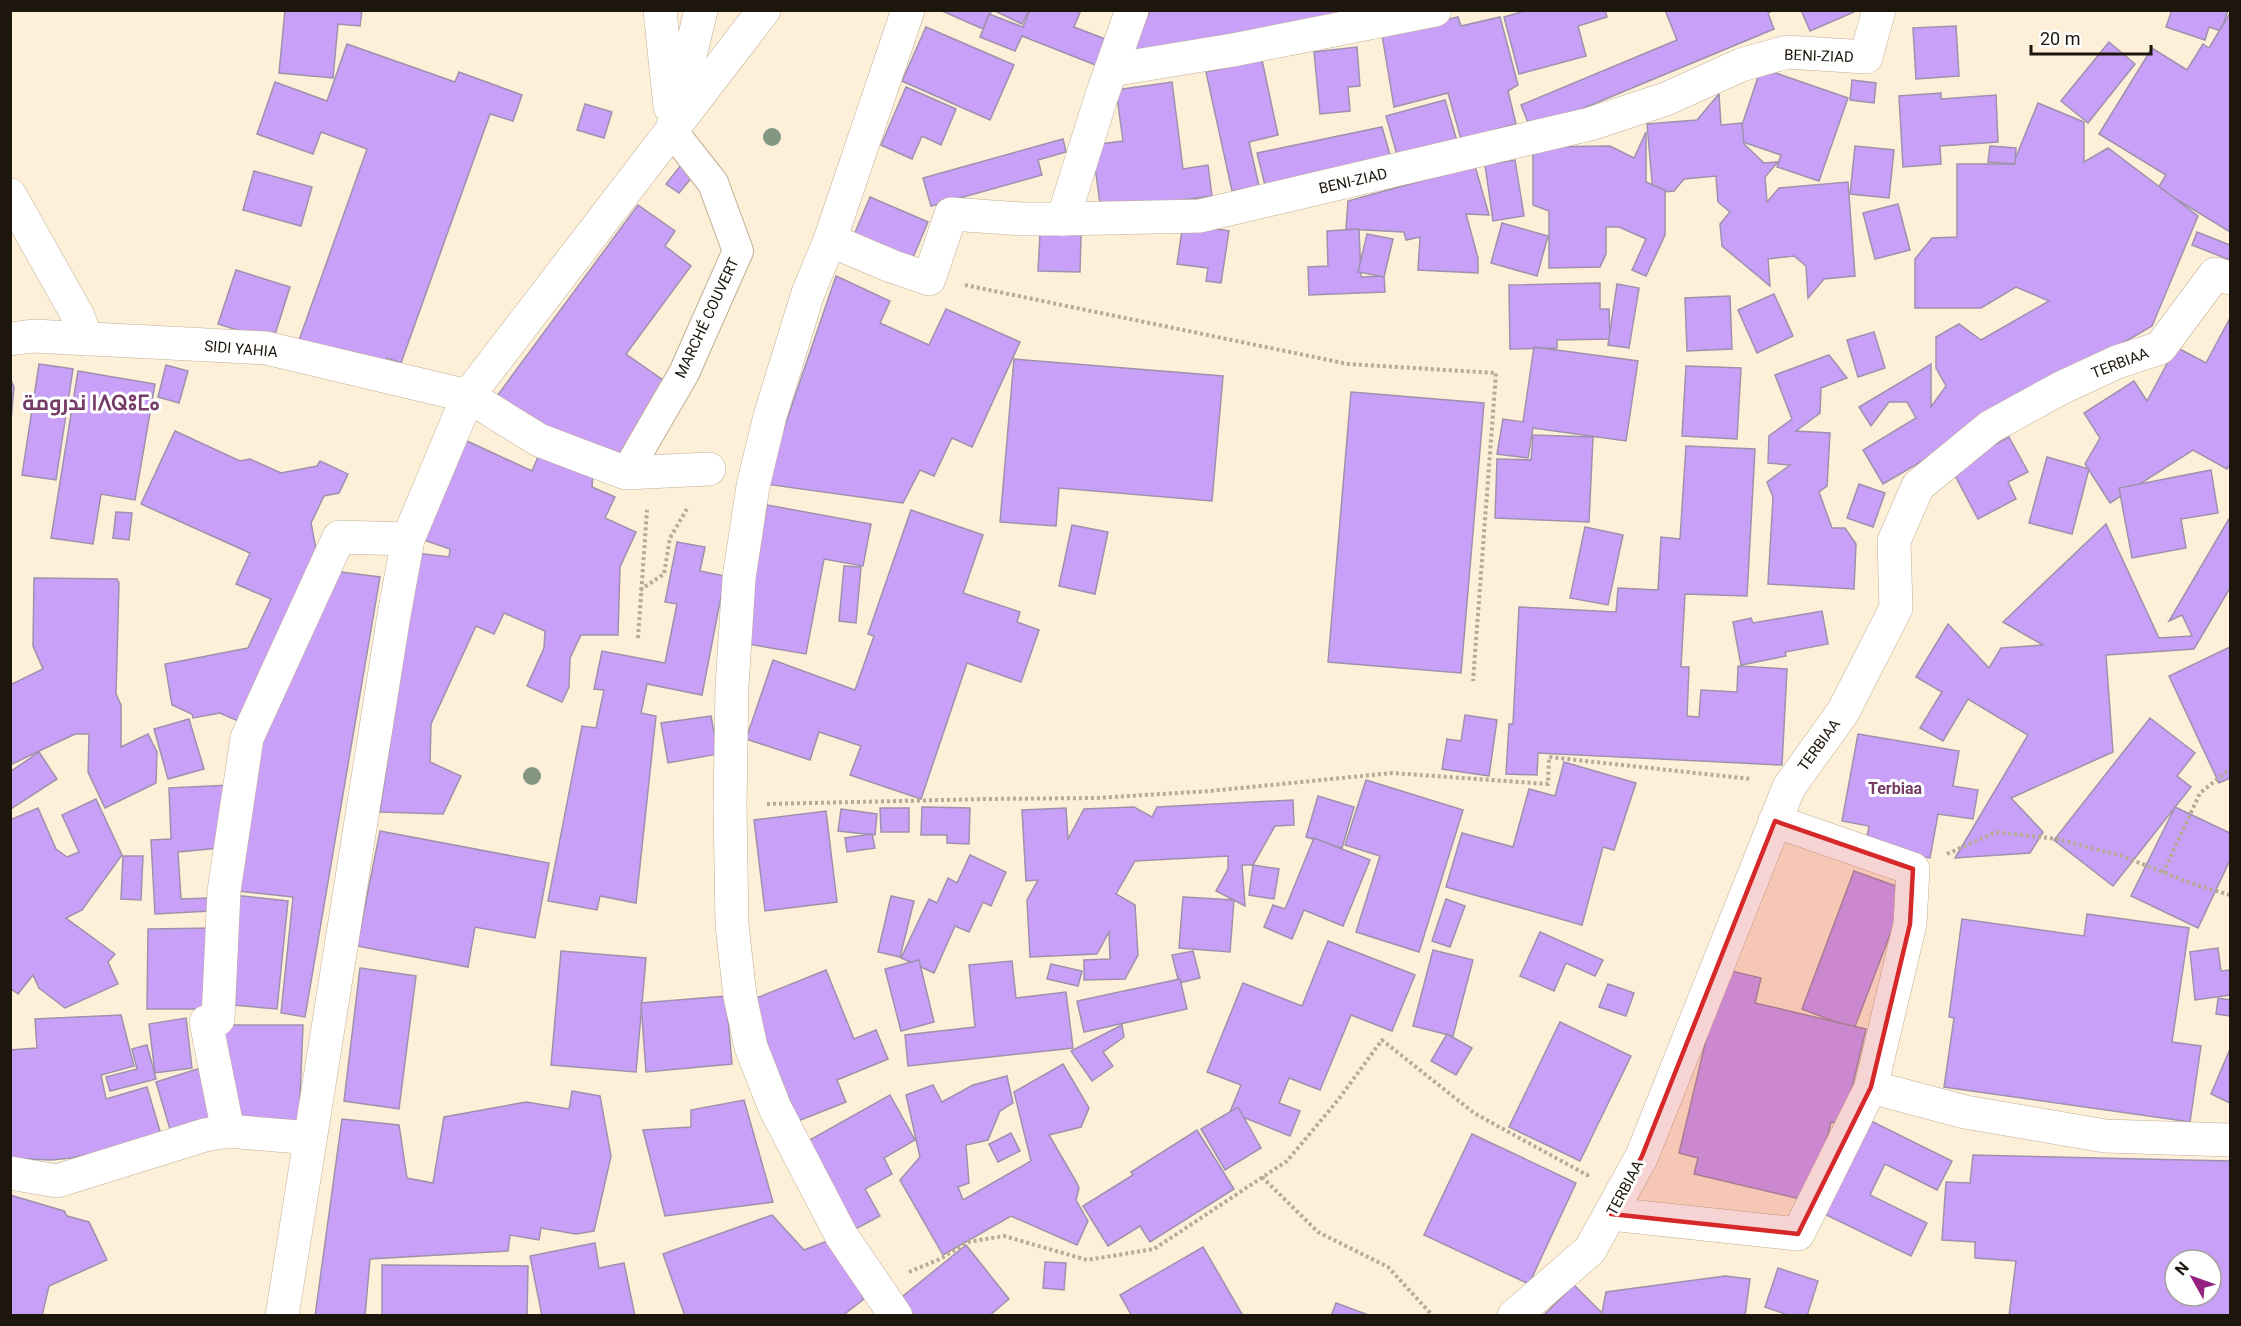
<svg xmlns="http://www.w3.org/2000/svg" width="2241" height="1326" viewBox="0 0 2241 1326" font-family="Roboto,Cairo,'Noto Sans Tifinagh',sans-serif">
  <rect width="100%" height="100%" fill="#feefd9"/>
  <g fill="#c9a0f8" stroke="#9d91ad" stroke-width="1.5" fill-rule="evenodd">
    <path d="M285,10H362L360,26L338,24L333,78L279,73Z"/>
    <path d="M940,10H992L983,29Z"/>
    <path d="M993,10H1029L1022,24Z"/>
    <path d="M1030,10H1081L1074,27L1113,42L1103,68L1022,36L1015,51L980,37L989,14L1023,27Z"/>
    <path d="M1150,10H1362L1131,53Z"/>
    <path d="M1528,10H1605L1607,17L1578,26L1586,56L1519,74L1504,17Z"/>
    <path d="M1665,10H1774L1768,13L1774,29L1531,130L1521,105L1677,40Z"/>
    <path d="M1801,10H1854V12L1810,31Z"/>
    <path d="M2172,10H2228L2221,31L2209,27L2205,40L2166,27Z"/>
    <path d="M2230,13V232L2158,188L2166,175L2099,134L2152,48L2187,70L2203,44L2209,48Z"/>
    <path d="M1458,17L1461,26L1500,17L1518,85L1508,91L1516,124L1493,130L1494,137L1463,146L1448,93L1394,107L1382,35Z"/>
    <path d="M1956,26L1959,76L1916,79L1913,28Z"/>
    <path d="M926,27L1014,65L990,120L902,81Z"/>
    <path d="M2109,42L2135,64L2088,123L2061,101Z"/>
    <path d="M347,44L455,82L459,72L522,95L513,121L490,114L401,363L387,358L382,373L298,343L367,149L321,132L313,154L257,134L275,82L327,101Z"/>
    <path d="M1357,47L1360,86L1348,87L1350,111L1320,114L1314,52Z"/>
    <path d="M1262,60L1278,135L1249,142L1259,186L1232,191L1206,72Z"/>
    <path d="M1761,68L1848,98L1819,181L1777,167L1781,155L1737,140Z"/>
    <path d="M1852,80L1876,83L1874,103L1850,100Z"/>
    <path d="M1172,82L1183,169L1208,165L1212,196L1101,211L1092,145L1123,141L1116,90Z"/>
    <path d="M906,87L956,109L941,145L922,136L912,159L881,145Z"/>
    <path d="M1941,93V99L1996,95L1998,142L1940,146L1941,164L1903,167L1899,96Z"/>
    <path d="M1719,94L1721,125L1742,123L1744,144L1764,163L1778,162L1765,177L1767,202L1779,188L1848,182L1855,276L1824,279L1808,298L1806,266L1794,256L1768,259L1770,286L1722,246L1720,224L1730,212L1718,202L1716,176L1684,179L1674,191L1653,193L1647,124L1697,120Z"/>
    <path d="M1445,100L1457,141L1398,158L1386,116Z"/>
    <path d="M2038,103L2084,122V162L2108,148L2198,216L2152,326L1883,484L1863,450L1916,418L1907,402H1889L1871,426L1859,407L1931,364V407L1946,386L1936,368V337L1959,324L1981,340L2049,301L2016,287L1981,308H1915V259L1932,238L1957,237V164H2013Z"/>
    <path d="M585,104L612,112L604,138L577,130Z"/>
    <path d="M1382,127L1392,162L1266,189L1257,153Z"/>
    <path d="M1646,132V182L1665,190V235L1646,276L1632,270L1646,239L1619,227H1606V254L1600,267L1549,268V211L1533,205V147L1610,146L1634,158Z"/>
    <path d="M1063,139L1066,152L1038,160L1042,175L931,206L923,178Z"/>
    <path d="M1855,146L1894,150L1889,198L1850,194Z"/>
    <path d="M1990,146L2016,148L2015,164L1988,162Z"/>
    <path d="M689,155L702,165L679,193L666,184Z"/>
    <path d="M1515,160L1524,216L1493,221L1485,165Z"/>
    <path d="M1475,166L1489,215L1466,214L1478,258V273L1418,270L1420,237L1406,240L1404,232L1346,229L1348,201Z"/>
    <path d="M254,171L312,187L301,226L243,210Z"/>
    <path d="M870,197L928,222L912,260L854,235Z"/>
    <path d="M1898,204L1910,250L1875,259L1863,213Z"/>
    <path d="M638,205L675,231L665,246L691,266L626,354L670,385L604,475L497,396Z"/>
    <path d="M1502,223L1548,236L1537,276L1491,263Z"/>
    <path d="M1183,224L1229,231L1221,283L1206,281L1208,268L1177,264Z"/>
    <path d="M1359,229L1361,277L1384,276L1385,292L1309,295L1308,267L1328,266L1327,231Z"/>
    <path d="M2197,232L2230,245V260L2192,245Z"/>
    <path d="M1040,234L1081,235L1080,272L1038,271Z"/>
    <path d="M1367,234L1393,239L1384,277L1358,272Z"/>
    <path d="M236,270L290,287L273,341L218,324Z"/>
    <path d="M836,276L890,301L880,323L929,345L946,309L1020,342L972,447L952,438L934,476L920,470L903,503L765,484Z"/>
    <path d="M1600,283V309H1609L1610,339L1557,340V348L1510,349L1509,285Z"/>
    <path d="M1617,284L1639,288L1629,348L1608,345Z"/>
    <path d="M1774,294L1793,336L1757,353L1738,310Z"/>
    <path d="M1730,296L1732,349L1687,351L1685,298Z"/>
    <path d="M2230,318V464L2227,469L2193,450L2110,503L2085,464L2100,438L2084,413L2134,381L2147,401L2176,347L2206,363Z"/>
    <path d="M1874,332L1885,368L1858,377L1847,340Z"/>
    <path d="M1534,347L1638,361L1626,441L1533,428L1528,458L1497,454L1503,419L1523,422Z"/>
    <path d="M1829,355L1847,378L1821,388L1820,413L1796,431L1830,433L1827,486L1819,492L1832,528H1845L1856,544L1854,589L1768,584L1773,497L1767,482L1790,465L1768,463L1769,436L1792,419L1775,375Z"/>
    <path d="M1014,359L1223,376L1212,501L1059,488L1056,526L1000,522Z"/>
    <path d="M39,364L73,369L56,480L22,475Z"/>
    <path d="M166,365L188,371L179,403L158,397Z"/>
    <path d="M1686,366L1741,368L1737,439L1682,436Z"/>
    <path d="M78,371L155,384L135,500L101,494L93,544L51,538Z"/>
    <path d="M10,378L14,387L10,431Z"/>
    <path d="M1351,392L1484,403L1461,673L1328,662Z"/>
    <path d="M175,431L240,461L250,459L281,473L317,466L320,461L348,474L339,493L324,496L311,523L318,559L243,723L220,713L193,718L192,714L172,705L165,664L248,648L271,599L236,584L250,553L141,504Z"/>
    <path d="M1533,435L1593,437L1589,522L1495,518L1497,459L1531,460Z"/>
    <path d="M2009,437L2028,472L2008,482L2016,499L1978,519L1951,468Z"/>
    <path d="M467,441L532,471L541,450L593,474L592,487L615,497L605,518L636,532L620,567L618,635H581L570,658L569,687L562,702L527,686L544,648L545,631L504,613L494,634L476,626L431,724L430,762L461,776L443,814L380,812L417,553L449,557L450,549L421,539Z"/>
    <path d="M1686,446L1755,449L1747,596L1685,594L1681,667H1689L1687,716L1699,717L1701,690L1737,692L1738,666L1787,669L1782,765L1538,753L1537,775L1506,774L1509,724H1513L1519,607L1616,612L1618,588L1658,590L1661,537L1680,539Z"/>
    <path d="M2047,457L2089,469L2072,534L2029,523Z"/>
    <path d="M2211,470L2218,513L2181,519L2186,548L2132,558L2119,488Z"/>
    <path d="M1859,484L1885,493L1873,527L1847,518Z"/>
    <path d="M767,505L871,524L863,566L824,559L806,654L742,643Z"/>
    <path d="M911,510L983,535L963,593L1020,612L1017,622L1039,630L1021,682L967,663L921,799L850,775L861,746L819,732L810,760L746,739L773,660L855,690L874,636L868,634Z"/>
    <path d="M116,512L132,513L129,540L113,538Z"/>
    <path d="M2230,517V588L2194,649L2106,655L2113,752L2011,798L2043,832L2030,853L1955,858L2028,735L1968,699L1943,741L1920,728L1942,692L1916,677L1948,624L1989,668L2001,648L2043,645L2003,622L2106,524L2159,638L2192,636L2182,615L2169,621Z"/>
    <path d="M1072,525L1108,532L1095,594L1059,586Z"/>
    <path d="M1585,527L1623,535L1608,605L1570,598Z"/>
    <path d="M677,542L705,547L700,571L725,576L702,695L647,684L641,713L656,716L636,903L600,896L597,910L548,901L582,726L596,728L604,690L594,689L602,651L665,663L677,604L665,602Z"/>
    <path d="M844,566L861,567L856,623L839,621Z"/>
    <path d="M333,571L380,577L305,1017L281,1013L293,897L228,890L268,705Z"/>
    <path d="M34,578L117,579L119,583L116,694L121,705V747L148,734L157,752L156,783L105,808L88,772L89,734H75L10,765V685L43,669L33,646Z"/>
    <path d="M1822,611L1828,644L1785,652L1786,656L1741,665L1733,622L1751,618L1753,623Z"/>
    <path d="M2230,647V778L2219,783L2169,676Z"/>
    <path d="M1465,715L1497,720L1489,776L1442,769L1447,739L1461,741Z"/>
    <path d="M711,716L718,754L668,763L661,723Z"/>
    <path d="M2150,718L2195,753L2177,776L2191,787L2113,886L2054,840Z"/>
    <path d="M189,719L204,769L168,779L154,729Z"/>
    <path d="M1858,734L1959,751L1953,786L1978,790L1973,819L1938,814L1930,858L1865,847L1869,826L1842,821Z"/>
    <path d="M39,752L57,779L11,809L10,772Z"/>
    <path d="M1564,762L1636,783L1614,850L1603,847L1582,925L1446,887L1462,833L1513,847L1529,789L1555,796Z"/>
    <path d="M1366,780L1463,810L1419,952L1356,932L1380,856L1345,845Z"/>
    <path d="M231,785L220,848L178,852L181,899L209,898L210,911L155,914L151,840L171,839L169,788Z"/>
    <path d="M1318,796L1354,807L1342,848L1306,837Z"/>
    <path d="M96,799L122,855L82,910L66,918L115,954L108,962L118,984L65,1008L39,988L33,975L18,994L10,988V820L38,808L56,849L67,857L79,852L62,815Z"/>
    <path d="M1293,800L1294,825L1275,826L1253,865H1242L1245,906L1216,891L1228,869V856L1135,861L1116,894L1135,905L1138,955L1125,979L1084,980V960L1110,959L1109,932L1097,954L1030,957L1027,900L1038,880L1026,881L1022,810L1066,808L1068,839L1084,809L1134,807L1152,817L1157,807Z"/>
    <path d="M922,807L970,808L969,844L947,843V835H921Z"/>
    <path d="M2175,807L2230,833V860L2198,928L2131,896Z"/>
    <path d="M880,808H909V832H881Z"/>
    <path d="M841,809L877,814L875,835L838,831Z"/>
    <path d="M826,811L837,902L765,911L754,820Z"/>
    <path d="M380,831L549,863L535,938L475,927L468,967L357,946Z"/>
    <path d="M872,834L875,848L847,852L845,838Z"/>
    <path d="M1314,838L1370,860L1343,926L1304,910L1292,939L1264,927L1273,905L1285,909Z"/>
    <path d="M970,855L1006,872L991,906L983,902L969,932L955,926L934,973L901,958L929,899L937,903L948,878L957,883Z"/>
    <path d="M123,856H143L141,900L121,899Z"/>
    <path d="M1253,865L1279,869L1274,899L1249,895Z"/>
    <path d="M1854,871L1907,890L1854,1029L1802,1009Z"/>
    <path d="M233,895L288,901L277,1009L222,1004Z"/>
    <path d="M891,896L914,901L900,957L878,952Z"/>
    <path d="M1183,897L1234,900L1230,952L1179,948Z"/>
    <path d="M1446,899L1465,906L1450,947L1432,941Z"/>
    <path d="M2087,914L2189,928L2172,1042L2201,1046L2190,1122L1944,1087L1954,1018L1949,1017L1962,919L2084,936Z"/>
    <path d="M215,928V1009H147L148,929Z"/>
    <path d="M1540,932L1603,960L1595,976L1566,963L1554,991L1520,976Z"/>
    <path d="M1328,941L1415,975L1392,1031L1351,1015L1320,1090L1289,1078L1279,1103L1300,1111L1290,1136L1230,1112L1241,1085L1207,1072L1243,983L1302,1006Z"/>
    <path d="M2218,948L2221,971L2230,970V995L2195,1000L2190,952Z"/>
    <path d="M1433,950L1473,960L1453,1036L1413,1026Z"/>
    <path d="M561,951L646,958L636,1072L551,1065Z"/>
    <path d="M1193,951L1200,978L1179,983L1172,955Z"/>
    <path d="M919,960L934,1022L901,1031L885,969Z"/>
    <path d="M1012,961L1016,998L1066,992L1073,1048L908,1066L905,1035L975,1027L969,965Z"/>
    <path d="M1051,964L1082,971L1078,986L1047,979Z"/>
    <path d="M360,968L416,976L399,1109L344,1101Z"/>
    <path d="M1723,969L1761,978L1755,1003L1866,1029L1843,1125L1831,1122L1813,1202L1694,1174L1698,1158L1679,1153Z"/>
    <path d="M826,970L854,1039L876,1030L888,1059L837,1080L846,1102L798,1121L749,1001Z"/>
    <path d="M1180,979L1187,1009L1084,1032L1077,1001Z"/>
    <path d="M1608,984L1634,993L1626,1016L1599,1007Z"/>
    <path d="M726,996L732,1064L646,1072L641,1003Z"/>
    <path d="M2218,998L2230,1000V1016L2216,1014Z"/>
    <path d="M121,1015L134,1066L101,1075L106,1099L147,1087L162,1138L71,1158L51,1160L10,1158V1050L37,1048L35,1019Z"/>
    <path d="M186,1018L192,1068L155,1073L149,1024Z"/>
    <path d="M1560,1022L1631,1056L1580,1161L1509,1127Z"/>
    <path d="M220,1025H303L299,1122L241,1120Z"/>
    <path d="M1122,1025L1124,1037L1103,1052L1113,1066L1092,1081L1071,1051Z"/>
    <path d="M1447,1034L1472,1048L1456,1075L1431,1061Z"/>
    <path d="M147,1045L156,1079L110,1091L106,1077L137,1069L132,1049Z"/>
    <path d="M2230,1049V1103L2211,1094Z"/>
    <path d="M1063,1064L1089,1108L1081,1127L1049,1135L1077,1183L1079,1188L1076,1200L1088,1221L1077,1245L1011,1216L943,1255L900,1180L920,1157L906,1095L933,1085L942,1102L973,1085L1007,1076L1013,1103L1000,1111L988,1140L966,1145L969,1183L958,1187L963,1200L1031,1161L1014,1092Z"/>
    <path d="M204,1067L220,1121L172,1136L156,1082Z"/>
    <path d="M572,1091L600,1096L611,1156L594,1231L576,1234L541,1228L539,1240L510,1235L508,1251L370,1259L365,1316H315L342,1119L399,1125L407,1178L433,1183L444,1117L526,1102L569,1109Z"/>
    <path d="M890,1095L915,1140L884,1158L892,1174L865,1189L880,1216L848,1233L799,1146Z"/>
    <path d="M744,1100L773,1202L665,1216L643,1130L691,1127V1110Z"/>
    <path d="M1238,1107L1261,1148L1225,1170L1201,1129Z"/>
    <path d="M1867,1119L1952,1161L1937,1190L1885,1164L1870,1195L1927,1223L1911,1256L1820,1212Z"/>
    <path d="M1197,1130L1234,1189L1150,1242L1140,1226L1108,1246L1083,1206L1133,1175L1131,1172Z"/>
    <path d="M1011,1133L1020,1151L998,1162L989,1144Z"/>
    <path d="M1472,1134L1576,1183L1529,1284L1424,1235Z"/>
    <path d="M1973,1155L2230,1161V1316H2009L2016,1261L1975,1258V1242L1942,1240L1946,1182L1970,1183ZM2175,1260H2211V1296H2175Z"/>
    <path d="M10,1195L64,1211L67,1216L89,1222L107,1260L49,1286L42,1316H10Z"/>
    <path d="M772,1215L804,1250L830,1240L864,1299L842,1316H685L663,1254Z"/>
    <path d="M595,1243L599,1268L624,1263L635,1316H542L530,1256Z"/>
    <path d="M966,1245L1009,1299L989,1316H908L897,1301Z"/>
    <path d="M1203,1247L1242,1314L1239,1316H1132L1120,1295Z"/>
    <path d="M1045,1262L1066,1263L1064,1290L1043,1288Z"/>
    <path d="M382,1265L528,1266L527,1316H382Z"/>
    <path d="M1778,1268L1818,1281L1807,1316H1791L1765,1307Z"/>
    <path d="M1725,1276L1750,1279L1745,1316H1543L1574,1285L1602,1313L1606,1292Z"/>
    <path d="M1336,1303L1371,1316H1331Z"/>
  </g>
  <g fill="none" stroke-linecap="round" stroke-linejoin="round">
    <defs>
      <path id="pedestrian" d="M626,473L684,373L738,251L713,183L672,131"/>
      <g id="minor">
        <path d="M660,10L670,107"/>
        <path d="M1111,70L1233,50L1435,10"/>
        <path d="M672,131L701,10"/>
        <path d="M10,195L78,316L86,339"/>
        <path d="M1063,219L1101,98L1132,10"/>
        <path d="M830,240L891,266L929,279L951,214L1021,219H1063L1200,216L1590,124L1666,99L1741,65L1787,52L1866,57L1879,10"/>
        <path d="M468,396L539,440L626,473L709,469"/>
        <path d="M1871,1087L1965,1112L2105,1136L2230,1140"/>
        <path d="M228,1131L206,1022L218,1019L224,891L247,738L339,537L408,539"/>
        <path d="M10,1173L57,1181L205,1135L228,1131L310,1138"/>
        <path d="M1611,1214L1798,1234L1871,1087L1910,924L1913,869L1775,821"/>
        <path d="M896,1316L841,1235L775,1108L751,1047L740,996L732,925L730,805L732,686L739,578L753,486L770,416L808,293L830,240L908,10"/>
        <path d="M1514,1316L1590,1250L1642,1156L1789,787L1843,712L1896,608L1894,541L1918,486L1990,427L2061,388L2117,362L2160,348L2215,274L2230,278"/>
      </g>
      <path id="tertiary" d="M10,339L33,336L266,348L468,396"/>
      <path id="secondary" d="M282,1316L394,615L408,539L468,396L764,10"/>
    </defs>
    <use href="#pedestrian" stroke="#c0af94" stroke-width="32"/>
    <use href="#minor" stroke="#c0af94" stroke-width="34"/>
    <use href="#tertiary" stroke="#c0af94" stroke-width="34"/>
    <use href="#secondary" stroke="#c0af94" stroke-width="34"/>
    <g stroke="#b6aa98" stroke-width="4" stroke-dasharray="3 3" stroke-linecap="butt">
      <path d="M965,285L1348,364L1496,373L1473,681"/>
      <path d="M640,590L664,574L670,538L688,507"/>
      <path d="M638,638L647,510"/>
      <path d="M767,804L987,799L1096,798L1210,791L1392,773L1548,784L1549,757L1751,779"/>
      <path d="M1947,854L1996,832L2057,839L2122,856L2193,884L2230,895"/>
      <path d="M2163,873L2200,793L2230,769"/>
      <path d="M1262,1177L1318,1232L1388,1267L1433,1316"/>
      <path d="M909,1272L940,1259L968,1242L1004,1236L1087,1260L1154,1249L1287,1161L1338,1100L1382,1040L1474,1113L1587,1175L1590,1174"/>
    </g>
    <use href="#pedestrian" stroke="#fff" stroke-width="30"/>
    <use href="#minor" stroke="#fff" stroke-width="33"/>
    <use href="#tertiary" stroke="#fff" stroke-width="33"/>
    <use href="#secondary" stroke="#fff" stroke-width="33"/>
  </g>
  <g fill="#829682">
    <circle cx="772" cy="137" r="9"/>
    <circle cx="532" cy="776" r="9"/>
  </g>
  <path fill="#d62828" fill-opacity="0.2" stroke="#d62828" stroke-width="4.5" stroke-linejoin="round" d="M1775,821L1913,869L1910,924L1871,1087L1798,1234L1611,1214L1642,1156Z"/>
  <g text-anchor="middle" stroke-width="6" stroke-linejoin="round" paint-order="stroke">
    <g font-size="15" fill="#1c160c" stroke="#fff">
      <text transform="translate(1819 56) rotate(2)" y="5">BENI-ZIAD</text>
      <text transform="translate(1353 181) rotate(-13)" y="5">BENI-ZIAD</text>
      <text transform="translate(707 318) rotate(-65)" y="5">MARCHÉ COUVERT</text>
      <text transform="translate(241 349) rotate(5)" y="5">SIDI YAHIA</text>
      <text transform="translate(2120 363) rotate(-21)" y="5">TERBIAA</text>
      <text transform="translate(1819 745) rotate(-54)" y="5">TERBIAA</text>
      <text transform="translate(1625 1188) rotate(-62)" y="5">TERBIAA</text>
    </g>
    <g font-size="16" font-weight="bold" fill="#763c68" stroke="#fff">
      <text x="1895" y="794">Terbiaa</text>
    </g>
    <g font-size="21" font-weight="bold" fill="#763c68" stroke="#fff">
      <text x="91" y="410">ندرومة ⵏⴷⵕⵓⵎⴰ</text>
    </g>
  </g>
  <rect width="2241" height="1326" fill="none" stroke="#1c160c" stroke-width="24"/>
  <g transform="translate(2193 1278) rotate(310)"><circle r="28" fill="#ffffff" stroke="#a4a29e" stroke-width="1.5"/>
  <path d="M0-4.5L10 22L0 15L-10 22Z" fill="#94207f"/>
  <text y="-9" font-size="16" font-weight="bold" text-anchor="middle" fill="#1c160c">N</text>
  </g>
  <path d="M2031 45v9h120v-9" fill="none" stroke="#1c160c" stroke-width="3"/>
  <text x="2040" y="45" font-size="18" fill="#1c160c" stroke="#ffffff" stroke-width="4.5" paint-order="stroke">20 m</text>
</svg>
